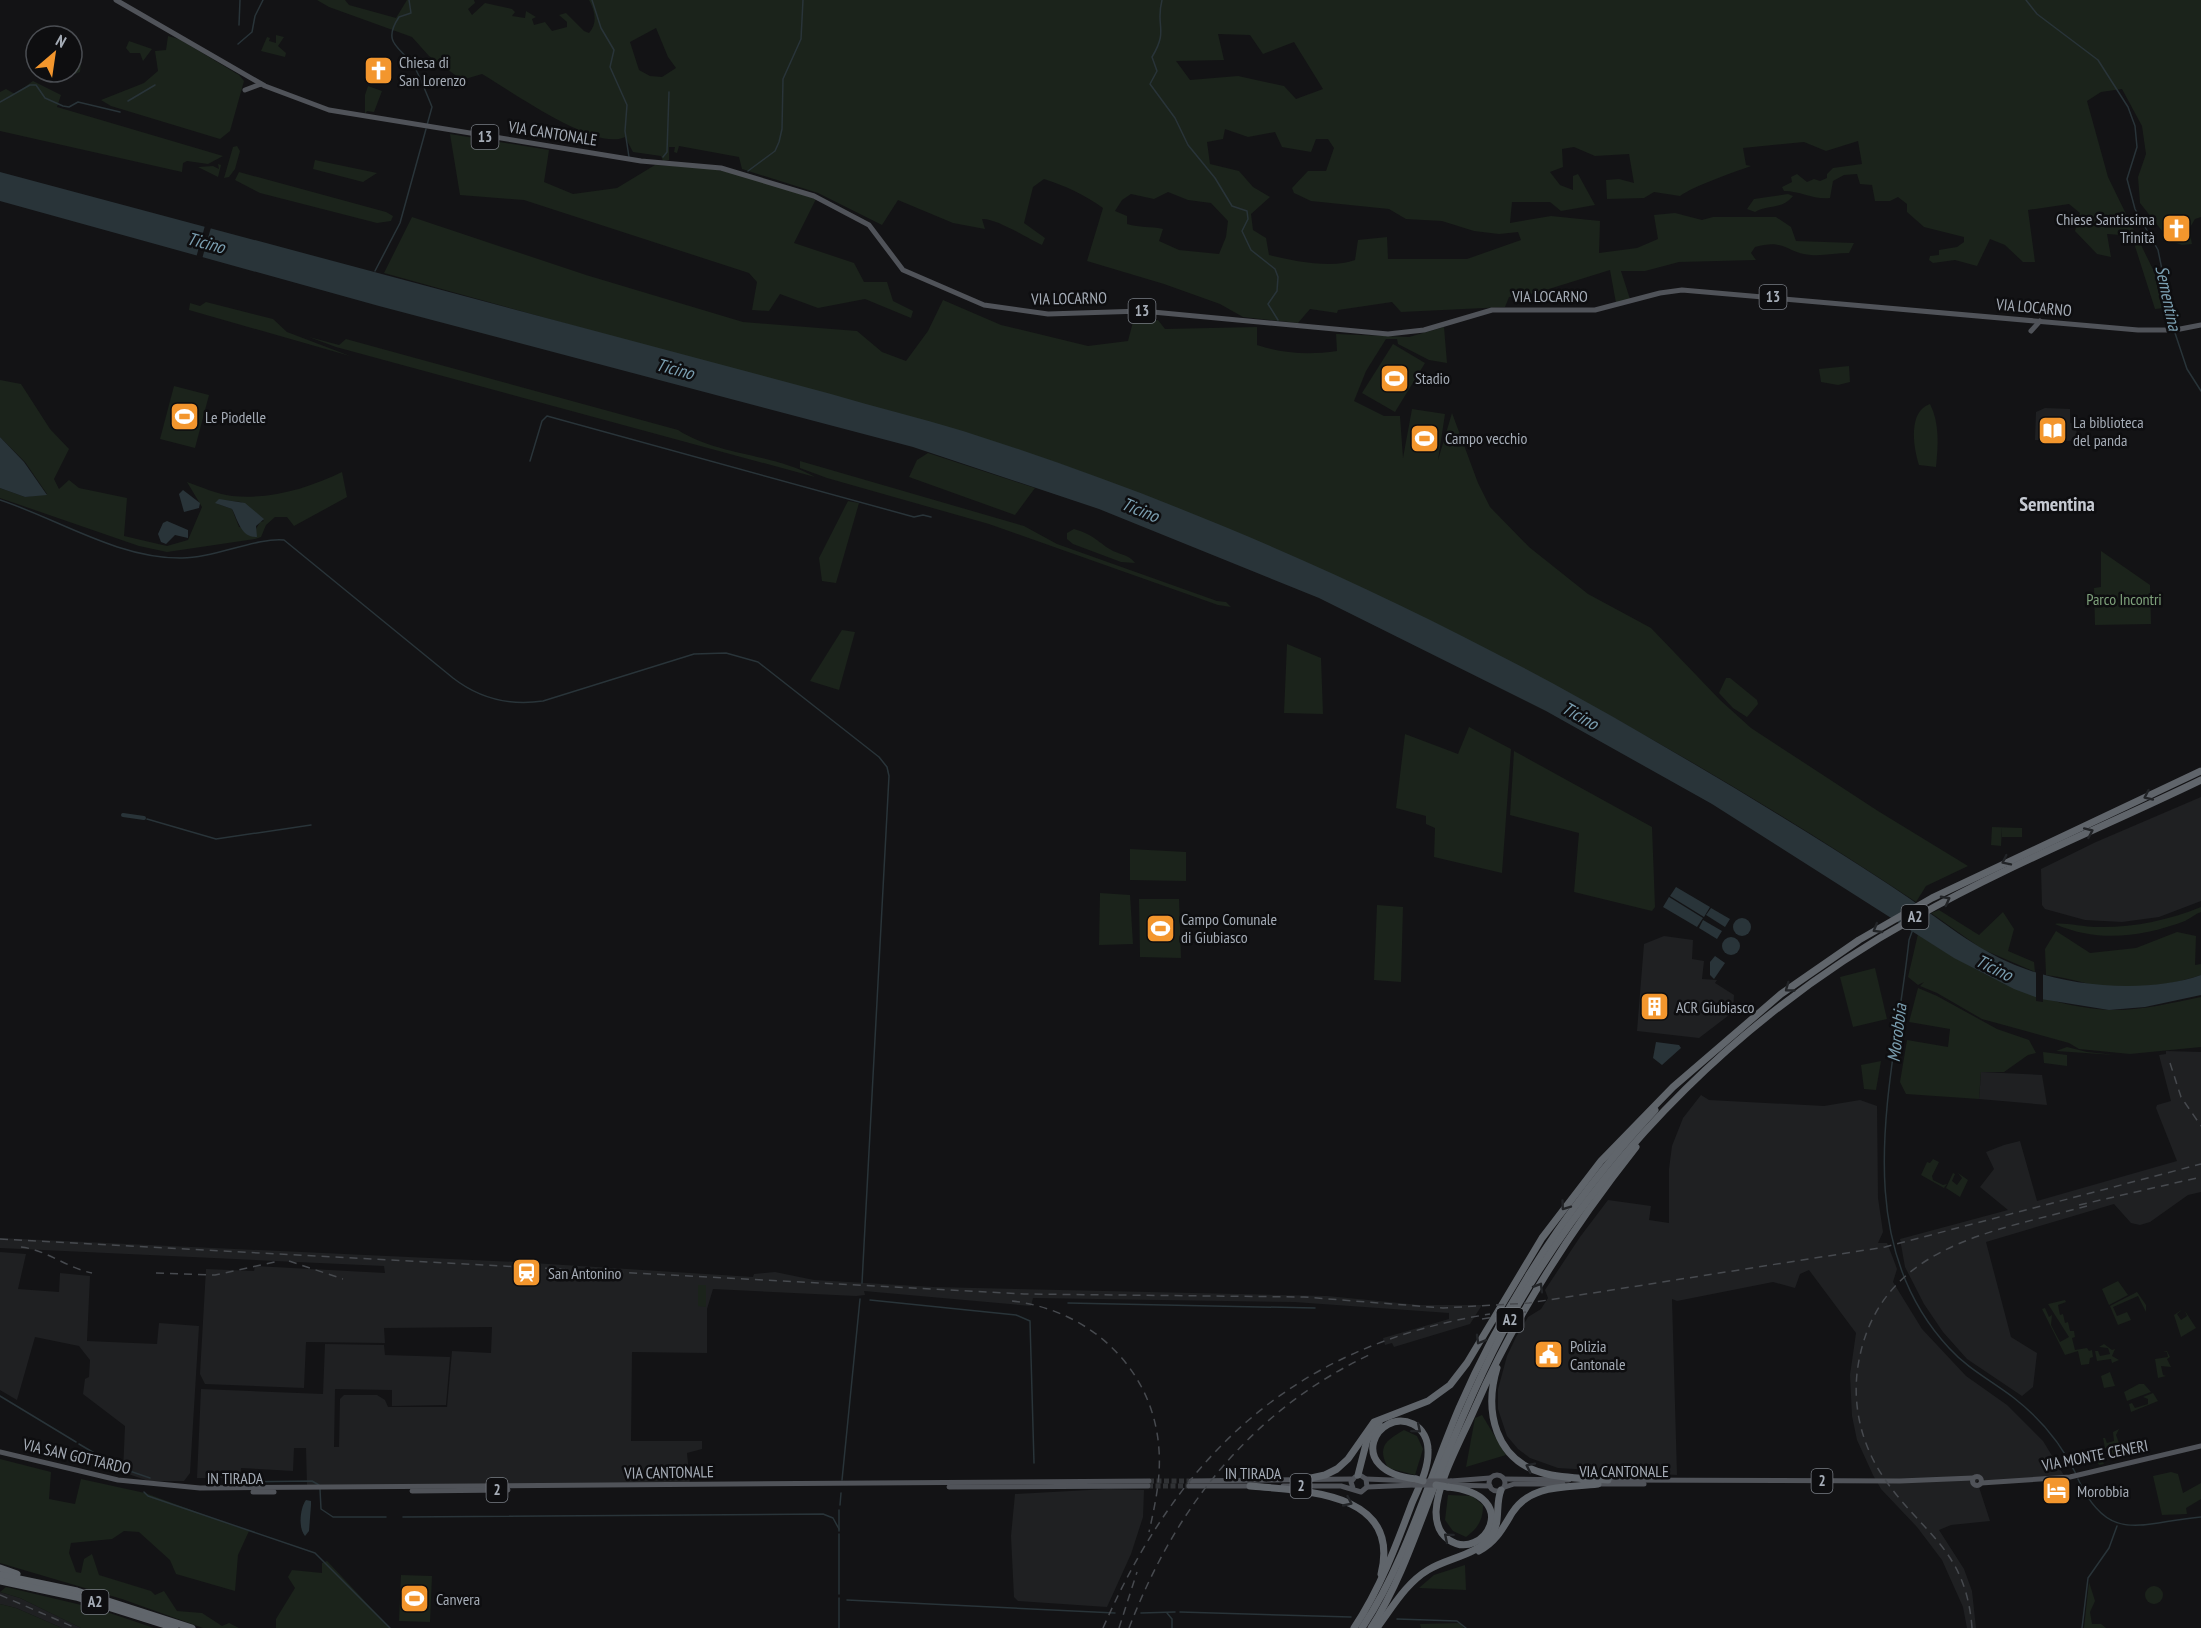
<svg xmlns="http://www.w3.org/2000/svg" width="2201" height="1628" viewBox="0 0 2201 1628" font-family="'PT Sans Narrow',sans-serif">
  <rect width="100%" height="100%" fill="#131315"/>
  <g fill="#1f2022">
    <path d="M2045,408L2070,409V423L2076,424L2077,441L2035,440L2036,412Z"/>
    <path d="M2201,797V901L2159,917L2122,922L2085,920L2045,909L2042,905L2041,869L2096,842Z"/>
    <path d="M1664,936L1693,940L1692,959L1704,961L1702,979L1717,980L1715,983L1734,995L1733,1012L1699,1038L1637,1031L1644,944Z"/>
    <path d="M2166,1051L2201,1052V1192L2188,1195L2150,1222L2140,1225L2131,1223L2114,1204L1986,1242L2011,1337L2037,1353L2033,1387L2022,1396L1967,1359L1943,1332L1924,1304L1905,1267L1900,1239L2008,1210L1980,1187L1994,1169L1986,1152L2004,1145L2020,1141L2037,1201L2177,1161L2156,1108L2157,1105L2171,1101L2159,1055L2166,1054Z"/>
    <path d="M1981,1072L2042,1075L2047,1105L1979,1099Z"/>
    <path d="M1701,1095L1709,1100L1824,1106L1860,1100L1877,1106L1878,1198L1883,1232L1878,1243H1887L1893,1258L1897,1269L1893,1282L1922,1329L1966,1376L2007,1405L2043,1441L2065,1477L1977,1481L1990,1521L1951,1525L1939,1530L1964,1569L1972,1591L1976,1628H1967L1963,1607L1942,1560L1917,1527L1881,1489L1873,1475L1857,1440L1852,1416L1850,1375L1856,1333L1809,1270L1800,1274L1795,1288L1773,1282L1677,1301L1672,1299L1677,1475L1558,1468L1530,1458L1518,1449L1507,1436L1498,1409V1389L1507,1356L1516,1337L1528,1317L1541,1309L1548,1298L1545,1290L1580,1237L1608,1200L1651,1206L1649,1220L1669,1223V1169L1672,1146L1683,1118Z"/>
    <path d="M0,1238L517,1262L753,1277L754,1274L775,1272L814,1280L934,1287L1327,1296L1420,1305H1482L1470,1324L1394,1347L1392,1343L1385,1345L1383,1338L1449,1319V1313L1294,1302L1033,1298L1031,1306L864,1291L865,1295L856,1296L713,1289L707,1309V1353L632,1352L631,1441H702V1449L687,1453L690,1484L307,1486L306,1448H294L293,1471L241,1468L240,1478H197L201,1389L323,1394L325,1344L384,1345L385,1355L450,1357L446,1405L392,1406V1390L335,1389L334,1447H339L340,1399L344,1395H377L385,1400L388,1407H447L452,1351L491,1353L492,1327L384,1328L385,1343L306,1342L304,1388L205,1384L200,1374L206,1269L254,1271L255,1266L385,1273L384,1266L0,1248Z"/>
    <path d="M0,1252L26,1254L18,1289L59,1292L60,1273L90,1276L87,1341L157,1344L159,1323L199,1326L190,1473L184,1481H148L123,1472L125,1426L83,1394L85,1379L89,1377L90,1360L79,1346L35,1337L17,1400L0,1390Z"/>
    <path d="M1107,1489L1144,1490L1143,1517L1131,1554L1107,1607L1018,1601L1014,1597L1011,1536L1015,1494Z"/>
    <path d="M0,1592L20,1598L81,1628H62L16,1608L0,1604Z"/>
  </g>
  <g fill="#1b231b" fill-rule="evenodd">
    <path d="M317,0H345L349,5L396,18L407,0H474L475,3L468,9L472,15L485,3L512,9L515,12L512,16L525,18L526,11L536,17L532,19L534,25L545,22L552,31L567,27V22L559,15L566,13L584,31L589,33C598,23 595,11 589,0H2201V217L2195,219L2189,229L2192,244L2182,245L2170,241L2140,203L2138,177L2146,154L2142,126L2122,89L2101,92L2087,101L2108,177L2161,286L2164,308L2155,309L2133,240H2125L2121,235L2107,234L2111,257L2097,254L2075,231L2080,213L2069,204L2028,210L2035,262H2023L2005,245L1990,239L1977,266L1955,260L1933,263L1929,260L1930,256L1939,255V250L1957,247L1964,242V237L1924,227L1907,212V204L1898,197L1890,201H1875L1872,185L1860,184L1857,174L1844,175L1833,181L1830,198C1814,200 1801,191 1784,191L1782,187L1792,182L1791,177L1797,174L1807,182L1814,179L1820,181L1827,178V174L1833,168L1862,164L1858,141L1826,151L1804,142L1743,148L1746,165L1751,166C1731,173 1694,186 1680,196L1654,192L1644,198L1607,199L1606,180L1619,179L1634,183L1629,154L1595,156L1574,147L1562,149L1563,167L1550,172L1560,185L1573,190V176L1578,174L1595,205L1561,211L1550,202H1512L1510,223L1551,216L1600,221L1599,253L1637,248L1658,239L1654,215L1675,213L1702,220L1713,217H1776L1791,227L1796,241L1854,243L1849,253C1837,253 1823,256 1811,255C1786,253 1785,238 1755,247L1751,253L1756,260L1679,262L1645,271H1621L1630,299L1616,303L1610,270L1536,293L1509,297L1505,307L1401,312L1392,302L1338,310L1337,313L1310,309L1298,323L1243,317L1220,304L1164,284L1087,261L1103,208C1085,195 1066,186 1044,179L1033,187L1024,223L1045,238L1042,245C1027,238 996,218 982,219L985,229L953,223L898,200L882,225L818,193L742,169L739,157L679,146L677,153L674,152L675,147H669V160L663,161L661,156L633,152L625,137C596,152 510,90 482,74L462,80L429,56L412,37L329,7ZM656,28L668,57L676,68L662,77L650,76L639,70L630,42ZM1218,34L1250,35L1263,54L1294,42L1323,89L1296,99L1284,86L1238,76L1190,80L1176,61L1224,60ZM1225,129L1248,137L1275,132L1282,147L1311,152L1316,139H1328L1334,148L1326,171H1308L1292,188L1294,193L1311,201L1389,209L1406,219L1442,221L1474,231L1499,234L1518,232L1521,240L1467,259H1388L1387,237L1358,240L1355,260C1333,269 1293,261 1269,255L1266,238L1253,230L1251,214L1270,197L1253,187L1239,171L1210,164L1207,142L1223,139ZM1168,192L1188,200L1211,203L1228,221L1226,237L1219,254L1179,250L1159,241L1163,229C1150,226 1140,228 1127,224V216L1115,211L1122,200L1131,194L1154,199Z"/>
    <path d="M276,35L284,37L278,46L286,53L285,57L261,51L267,37L270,38L269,41L276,43Z"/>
    <path d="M168,36L179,39L239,75L244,81L230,131L220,139L111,106L101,100L144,83L158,71L155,51L166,50Z"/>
    <path d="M129,41L152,49L143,61L140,53H130L126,48Z"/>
    <path d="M74,51L82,55L80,72L75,74L70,72Z"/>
    <path d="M33,81L61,95L57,107L223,156L208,164L187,161L183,163L182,172L0,131V92L6,89L15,94Z"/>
    <path d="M368,86L382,91L374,112L367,111L365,114V95Z"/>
    <path d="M450,134L549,150L544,182L573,194L617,188L655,165L708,168L741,175L816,199L794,243L854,263L864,282H887L893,301L913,311L911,318L865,299L818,308L780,294L769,311L752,310L757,282L749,273L524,200L460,195Z"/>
    <path d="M237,146L240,151L235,169L229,177L224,178L233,147Z"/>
    <path d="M315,160L377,173L363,182L313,169Z"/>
    <path d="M218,164L221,165L218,177L198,167L213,166L219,169Z"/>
    <path d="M239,172L386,212L393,216L391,221L377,223L260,193L235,180Z"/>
    <path d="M1788,194L1793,196C1782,210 1769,204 1755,212L1747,209L1754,199Z"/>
    <path d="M412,217L586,275L743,322L857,331L882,352L906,361L928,331L943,300L1001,325L1088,346L1128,341L1135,314L1138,315V323L1158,320L1165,329L1257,327V345C1283,354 1310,355 1337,351L1336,334L1409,337L1444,327L1447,363L1429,360L1398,344L1397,339H1386L1366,371L1354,401L1384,416H1400L1403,458L1412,409L1445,414L1438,460L1452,413L1478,483L1490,507L1529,547L1588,594L1651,628L1720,700L1751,728L1878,811L1968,866L1926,886L1916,902C1655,729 1378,581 1085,473C982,435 877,408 772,380C642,345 513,309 384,273Z"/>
    <path d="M206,302L273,319L287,332L350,356L189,310L190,303L200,306Z"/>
    <path d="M309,337L339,345L346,339L678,430C718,456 773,453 815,477L336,347Z"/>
    <path d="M1393,344L1425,363L1395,412L1362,393Z"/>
    <path d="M1849,366L1850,382L1838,385L1821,382L1819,369Z"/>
    <path d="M0,380L21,384L50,429L69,449L54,479L59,489L69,480L79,488L127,498L124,536L167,546L188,540L202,507L187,482C201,487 217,494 232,496C270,500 309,488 342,472L347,497L294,526L287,517H275L266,525L261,537L255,539L167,552L139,546L0,498V488L25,497L47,494L25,462L0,437ZM223,500L241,502L264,521L260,522L256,529L239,527L232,509L218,504Z"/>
    <path d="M174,386L209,395L195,448L160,439Z"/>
    <path d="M1930,404C1940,424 1938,446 1936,467L1919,465C1913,447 1908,411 1930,404Z"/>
    <path d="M928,453L1035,488L1015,515L909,477L917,460Z"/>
    <path d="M800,461L1024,526L1057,544L1217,601L1226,602L1231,607L1218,605L989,524L827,478L800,468Z"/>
    <path d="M848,501L859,503L836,583L822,581L819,558Z"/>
    <path d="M1074,529C1095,535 1097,542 1113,551C1122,555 1129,555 1135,563L1121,562L1073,544L1067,539V533Z"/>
    <path d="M2101,551L2150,585L2151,624L2095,625L2094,588L2101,587Z"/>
    <path d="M842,630L855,632L839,690L810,681Z"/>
    <path d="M1287,644L1321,658L1323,714L1284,713Z"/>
    <path d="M1726,678H1730L1757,700L1758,704L1747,717L1733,708L1719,693Z"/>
    <path d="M1469,727L1511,749L1502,873L1434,857L1435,828L1426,824V816L1396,808L1405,734L1458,754Z"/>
    <path d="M1514,751L1652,827L1655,907L1652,911L1574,892L1579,833L1510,815Z"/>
    <path d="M1992,827L2022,828V837H2002V828L2001,846L1991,845Z"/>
    <path d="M1130,849L1186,852V881L1130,880Z"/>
    <path d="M1100,893L1130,895L1133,944L1099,945Z"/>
    <path d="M1139,899H1179L1181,958L1140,957Z"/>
    <path d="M1377,905L1403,907L1401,982L1374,980Z"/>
    <path d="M2201,907V912C2195,914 2191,918 2185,921C2142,937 2098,943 2055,924C2061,922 2085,927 2095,927C2132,928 2166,921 2201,907Z"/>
    <path d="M1939,910L1979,935L2003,912L2014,929L2008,951L2034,962L2035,972L1982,949L1931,913Z"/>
    <path d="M2056,931L2090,953L2136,948L2177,932L2196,936L2195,965L2201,964V975C2169,986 2126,992 2093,985C2077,981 2062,977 2046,975L2045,949Z"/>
    <path d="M1918,934C1977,973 2037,1006 2109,1010C2140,1011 2171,1003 2201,997V1047L2130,1054L2079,1049L2069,1043L1982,1019L1937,993L1920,986L1924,982L1918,985L1908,977Z"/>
    <path d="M1875,968L1887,1019L1853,1027L1840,977Z"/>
    <path d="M1918,988L1937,996L1997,1029L2029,1040L2036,1053L2028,1055L2004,1072H1981L1979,1099L1906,1094L1900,1082L1907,1040L1948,1047L1950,1029L1909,1022Z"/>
    <path d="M2067,1047L2087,1052L2115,1055L2056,1051Z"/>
    <path d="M2043,1052L2067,1055V1066L2044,1063Z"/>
    <path d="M1881,1061L1876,1090L1864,1089L1861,1065Z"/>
    <path d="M1933,1159L1939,1162L1932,1176L1933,1180L1943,1185L1947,1184L1944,1188L1921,1175L1927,1162L1930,1163Z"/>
    <path d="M1953,1173L1955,1174L1952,1181L1957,1185L1962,1178L1958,1173L1968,1180L1960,1197L1946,1188Z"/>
    <path d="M2118,1281L2128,1295L2109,1305L2102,1289Z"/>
    <path d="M698,1285H706V1307L698,1306Z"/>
    <path d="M2137,1292L2146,1305V1312L2138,1296L2113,1307L2117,1316L2127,1312L2131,1320L2118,1325L2110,1306Z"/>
    <path d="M2065,1300L2066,1302L2058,1305L2060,1315L2063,1314L2065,1323L2068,1322L2070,1331H2074L2075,1337L2072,1338L2075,1350L2087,1348L2089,1351L2092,1350L2093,1357L2090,1358L2089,1364L2081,1365L2078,1351L2065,1355L2042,1309L2045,1308L2049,1317L2052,1315L2051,1325L2060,1342L2069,1337L2048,1304Z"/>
    <path d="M2183,1309L2177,1314L2181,1320L2187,1316L2185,1311L2196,1328L2181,1337L2174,1315Z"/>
    <path d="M2104,1344L2112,1350L2115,1349L2112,1356L2119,1360L2112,1363L2111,1359L2097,1361L2095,1351H2098L2100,1356L2110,1354L2108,1348L2099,1347Z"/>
    <path d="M2163,1351H2167L2170,1357L2167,1359L2171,1367L2161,1366L2163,1375L2166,1376L2158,1378L2155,1359L2168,1357L2167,1352Z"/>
    <path d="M2110,1372L2115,1386L2104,1388L2101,1376Z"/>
    <path d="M2139,1384H2144L2151,1392L2127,1401L2124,1392Z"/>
    <path d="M2153,1393L2158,1401L2131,1412L2129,1404L2132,1403L2135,1408L2148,1404V1399L2143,1397Z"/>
    <path d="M1482,1415L1506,1455L1466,1467L1475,1418Z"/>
    <path d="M2119,1429L2116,1435L2119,1443L2129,1442L2130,1445L2111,1455L2109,1447L2098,1451L2104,1464L2099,1465L2093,1453L2087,1452L2105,1448L2103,1438H2105L2107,1443L2114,1441L2113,1432Z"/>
    <path d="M1404,1430L1417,1436L1423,1449L1415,1475L1388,1468C1377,1447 1385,1441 1404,1430Z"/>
    <path d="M0,1459L51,1472L49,1499L75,1504L81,1479L145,1493L249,1531L238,1555L235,1591L176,1574L170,1560L139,1532L124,1531L112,1539L71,1543L69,1553L76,1572L81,1573L84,1559L92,1554L99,1575L151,1591L155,1595L164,1591L177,1611L202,1613L222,1626L229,1623L239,1628H203L122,1599L0,1563Z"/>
    <path d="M2171,1472L2178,1474L2183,1493L2201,1483V1499L2186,1508L2187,1514L2162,1515L2153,1476Z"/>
    <path d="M1448,1495L1472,1496L1483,1505C1483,1520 1478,1528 1466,1537L1453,1531L1445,1520Z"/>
    <path d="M327,1561L390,1628H276V1619L295,1588L288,1577L292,1570L322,1573V1563Z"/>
    <path d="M1465,1565L1466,1590L1419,1588L1434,1575Z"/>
    <path d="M401,1575L432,1576L430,1622L399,1621Z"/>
    <path d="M2089,1582L2095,1601L2090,1612L2092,1624H2101L2106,1628H2084Z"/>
    <circle cx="2154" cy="1595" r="9"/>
    <path d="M6,1587L98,1609L154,1628H81L20,1598L0,1592Z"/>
    <path d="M0,1604L16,1608L62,1628H0Z"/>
    <path d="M1460,1623L1464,1628H1421L1420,1624Z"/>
  </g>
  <g fill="#293439">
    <path d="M0,172L831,394C875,407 920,418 963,431C1199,506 1427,609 1641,733C1724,781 1807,831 1888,884C1930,911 1969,946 2015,965C2068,987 2147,994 2201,975V995L2145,1007L2109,1010L2041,999L2014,989L1954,958L1712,804L1546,711L1319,598L1099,509L913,447L379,306L0,201Z"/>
    <path d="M0,437L24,462L47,495L25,497L0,488Z"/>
    <path d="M183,490L200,503L199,508L184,512L179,494Z"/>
    <path d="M219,499L245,503L264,519L256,526L257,537C241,538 238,520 232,509L215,503Z"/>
    <path d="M167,521L188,530V538L175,535L166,544L161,542L158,534L163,523Z"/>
    <path d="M1676,887L1710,907L1704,917L1670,896Z"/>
    <path d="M1669,897L1703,918L1697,927L1663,907Z"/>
    <path d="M1711,908L1730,919L1725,927L1706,915Z"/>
    <circle cx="1742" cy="927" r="9"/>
    <path d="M1703,920L1722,931L1717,939L1699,928Z"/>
    <circle cx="1731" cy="946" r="9"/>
    <path d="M1715,956L1725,963L1714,979L1710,975V962Z"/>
    <path d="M1656,1042L1679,1045L1681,1048L1662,1065L1653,1058Z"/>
    <path d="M306,1500L311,1501V1505L309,1531L305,1536C298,1528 300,1508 306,1500Z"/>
  </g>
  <g fill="#131315">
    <path d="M206,222L212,224L202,259L196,258Z"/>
    <path d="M2036,969L2043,971V1002L2036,1001Z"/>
  </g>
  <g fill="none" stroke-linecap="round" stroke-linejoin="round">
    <g stroke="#293439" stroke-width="1.5">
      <path d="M409,0L411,13L399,17C381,44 401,47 414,66C420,77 425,90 430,102L432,107L427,125"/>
      <path d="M592,0L601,28L614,50L610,67L627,105L625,131L629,157"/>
      <path d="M1162,0C1155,27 1169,29 1152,57L1157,71L1150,84L1175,118L1188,145L1215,178L1232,206L1247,211L1248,219L1242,231L1251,250L1275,269L1278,277L1277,291L1268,304L1278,320"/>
      <path d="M2026,0L2037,14L2098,60L2128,107L2135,126L2137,147L2127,179L2135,209L2158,250L2174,328"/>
      <path d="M239,25L240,0"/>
      <path d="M238,44L252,32L255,16L263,0"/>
      <path d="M128,101L155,85"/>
      <path d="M0,102L30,85H36L45,98L63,106L69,107L78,102L120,112"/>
      <path d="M663,157L667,152L669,92"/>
      <path d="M748,171L775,151L779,142L782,129L783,79L801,39L803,0"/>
      <path d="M375,271L400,223L426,129"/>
      <path d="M2175,333L2187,369L2201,391"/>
      <path d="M530,461L542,421L547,416L914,517L923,515L931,517"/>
      <path d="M0,500C58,519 117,558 180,558C211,559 258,537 284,540L453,678C480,699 509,706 543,701L694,654L726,653L758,662L879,757L887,767L889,776L862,1283"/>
      <path d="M147,819L216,839L311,825"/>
      <path d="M1913,929L1909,940C1895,1075 1844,1235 1949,1348C1968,1369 1992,1381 2014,1398C2041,1419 2061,1443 2076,1474"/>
      <path d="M870,1300L1016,1315L1030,1321L1034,1463"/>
      <path d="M1068,1303L1315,1308"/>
      <path d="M0,1396L76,1442"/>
      <path d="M79,1444L118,1467L150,1478"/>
      <path d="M2078,1479C2109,1546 2141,1522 2201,1517"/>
      <path d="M842,1480L860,1299"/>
      <path d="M230,1482L312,1481L319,1485"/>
      <path d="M320,1489L321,1509L333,1517H386"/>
      <path d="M144,1492L148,1496L315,1553L390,1628"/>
      <path d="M840,1505L841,1493"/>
      <path d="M403,1517L823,1514L833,1518L839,1529"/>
      <path d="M839,1531V1510"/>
      <path d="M839,1594V1534"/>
      <path d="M839,1598V1628"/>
      <path d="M847,1600L1115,1613"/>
      <path d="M1180,1612L1351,1617"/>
      <path d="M1141,1613L1175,1612"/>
      <path d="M1167,1613L1172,1619V1628"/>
      <path d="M1397,1619L1457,1621L1466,1628"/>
      <path d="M2082,1628L2088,1578L2109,1548L2117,1526"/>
    </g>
    <path stroke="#293439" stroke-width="4" d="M123,815L144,818"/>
    <g stroke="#303235" stroke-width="5" stroke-dasharray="5 2.5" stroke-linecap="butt">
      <path d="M1149,1481H1191"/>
      <path d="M1148,1486H1189"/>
    </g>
    <g stroke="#505359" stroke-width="5">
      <path d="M116,0L265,86L329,110L641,161L721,168L814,196L869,225L903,270L984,305L1048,314L1142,311L1388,334L1424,330L1492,310H1595L1660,293L1682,290L2138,330H2175L2201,325"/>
      <path d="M245,90L261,84"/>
      <path d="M2031,331L2040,321"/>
      <path d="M0,1452L118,1480L200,1488L1149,1481"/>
      <circle cx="1497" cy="1483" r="8"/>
      <circle cx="1977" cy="1481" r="4.5"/>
      <path d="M1366,1479L1416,1481"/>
      <path d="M1504,1479L1569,1480"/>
      <path d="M1605,1480L1900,1481L1973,1478"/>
      <path d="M1191,1481L1352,1479"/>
      <path d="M1451,1481L1490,1478"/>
      <path d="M1981,1483L2070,1477L2201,1446"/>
      <path d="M1596,1484H1644"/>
      <path d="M1450,1485L1490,1486"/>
      <path d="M1189,1486H1253"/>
      <path d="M1283,1486H1341L1361,1492L1367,1487L1366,1479L1360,1475L1355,1477L1351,1482L1353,1488"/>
      <path d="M949,1487L1148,1486"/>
      <path d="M1367,1487L1414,1485"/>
      <path d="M1505,1487L1514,1484H1563"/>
      <path d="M412,1491L508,1490"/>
      <path d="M253,1492H274"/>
    </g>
    <g stroke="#60656b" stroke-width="7">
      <path d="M1497,1368C1484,1411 1495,1460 1543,1473C1564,1479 1587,1478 1608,1480"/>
      <path d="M1358,1475L1367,1440L1379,1423"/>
      <path d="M1297,1481L1325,1475L1337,1469L1348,1459L1374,1422L1428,1401L1450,1385L1467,1363L1542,1238L1601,1161L1673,1087L1781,994L1859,940L1932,898L2201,771"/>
      <path d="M1250,1486C1303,1491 1402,1491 1381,1574"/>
      <path d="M1448,1487C1525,1495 1483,1563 1449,1540C1440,1534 1436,1523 1436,1512C1437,1482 1462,1438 1474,1410C1515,1316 1572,1228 1636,1147"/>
      <path d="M1479,1551C1496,1542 1503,1528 1512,1513C1531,1483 1567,1488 1598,1484"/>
      <path d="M0,1568L17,1574"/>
      <path d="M0,1575L77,1591L192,1628"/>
      <path d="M0,1581L76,1597L175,1628"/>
      <path d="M1354,1628C1380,1589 1396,1546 1412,1503C1419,1487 1429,1468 1428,1450C1428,1440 1423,1429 1413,1424C1377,1407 1343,1471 1416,1479"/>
      <path d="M1362,1628C1406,1562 1428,1481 1459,1408C1507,1298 1573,1198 1655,1110"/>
      <path d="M1371,1628C1398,1586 1414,1539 1432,1492C1455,1433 1480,1373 1511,1317C1606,1149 1746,1011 1916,917C2008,865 2106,826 2201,780"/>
      <path d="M1377,1628C1392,1608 1406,1583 1428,1570C1449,1557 1477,1556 1492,1535C1501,1520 1495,1505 1501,1490"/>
    </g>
    <g stroke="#474a4f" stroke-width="1.5" stroke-dasharray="8 6" stroke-linecap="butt">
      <path d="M2170,1063L2181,1097L2201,1126"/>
      <path d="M2079,1205L2201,1177"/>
      <path d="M0,1239L1024,1294L1304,1297L1443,1308L1529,1303L1885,1247L2201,1164"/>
      <path d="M21,1247C47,1250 67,1268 92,1273"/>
      <path d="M289,1261L343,1279"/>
      <path d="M156,1273L215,1275L279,1261"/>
      <path d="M1012,1301C1090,1310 1154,1369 1159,1450C1161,1478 1155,1505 1149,1532"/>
      <path d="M1482,1319L1526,1312"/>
      <path d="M0,1595L76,1628"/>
      <path d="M1103,1628C1180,1452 1296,1345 1490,1314"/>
      <path d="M1119,1628L1137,1572"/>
      <path d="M1129,1628C1176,1506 1251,1411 1371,1354"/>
      <path d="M1972,1628C1966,1547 1920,1533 1882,1475C1861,1443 1852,1404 1858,1366C1877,1246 1991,1232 2087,1206"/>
    </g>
    <g stroke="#505359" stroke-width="5">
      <path d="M1419,1481H1451"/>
      <path d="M1414,1485H1439"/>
    </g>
    <g stroke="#60656b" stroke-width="7">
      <path d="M1416,1479L1423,1481"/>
      <path d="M1436,1485L1448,1487"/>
    </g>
  </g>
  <defs><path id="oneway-chevron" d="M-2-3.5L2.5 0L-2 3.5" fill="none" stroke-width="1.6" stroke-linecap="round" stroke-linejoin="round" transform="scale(1.5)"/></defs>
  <g stroke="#222427">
    <use href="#oneway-chevron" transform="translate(2148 796) rotate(155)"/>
    <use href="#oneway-chevron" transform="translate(2089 832) rotate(-24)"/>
    <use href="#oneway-chevron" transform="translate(2006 861) rotate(154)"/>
    <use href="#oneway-chevron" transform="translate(1946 900) rotate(-28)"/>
    <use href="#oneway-chevron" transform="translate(1877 929) rotate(149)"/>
    <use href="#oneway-chevron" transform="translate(1789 988) rotate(144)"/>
    <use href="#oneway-chevron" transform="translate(1565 1206) rotate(126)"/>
    <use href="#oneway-chevron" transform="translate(1539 1287) rotate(-59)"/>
    <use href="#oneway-chevron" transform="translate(1480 1340) rotate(120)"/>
    <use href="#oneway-chevron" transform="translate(1417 1429) rotate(40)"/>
    <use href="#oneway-chevron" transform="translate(1530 1467) rotate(-154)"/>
    <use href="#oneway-chevron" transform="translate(1348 1502) rotate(25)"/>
    <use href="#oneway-chevron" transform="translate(1448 1537) rotate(-140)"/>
  </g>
  <defs>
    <symbol id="church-square" viewBox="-11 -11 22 22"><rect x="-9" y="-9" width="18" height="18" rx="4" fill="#f3962d" stroke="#0e0e10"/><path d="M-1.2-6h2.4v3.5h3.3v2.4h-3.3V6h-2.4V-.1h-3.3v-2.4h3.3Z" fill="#fff"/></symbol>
    <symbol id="stadium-square" viewBox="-11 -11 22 22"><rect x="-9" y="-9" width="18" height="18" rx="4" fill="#f3962d" stroke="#0e0e10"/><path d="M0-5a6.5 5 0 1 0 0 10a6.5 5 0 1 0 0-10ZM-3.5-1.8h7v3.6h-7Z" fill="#fff"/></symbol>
    <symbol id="library-square" viewBox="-11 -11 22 22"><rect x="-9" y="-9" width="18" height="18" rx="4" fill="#f3962d" stroke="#0e0e10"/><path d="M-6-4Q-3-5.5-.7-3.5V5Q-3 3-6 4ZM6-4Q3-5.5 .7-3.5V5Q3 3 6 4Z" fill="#fff"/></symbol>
    <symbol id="building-square" viewBox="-11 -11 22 22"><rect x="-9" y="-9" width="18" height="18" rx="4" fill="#f3962d" stroke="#0e0e10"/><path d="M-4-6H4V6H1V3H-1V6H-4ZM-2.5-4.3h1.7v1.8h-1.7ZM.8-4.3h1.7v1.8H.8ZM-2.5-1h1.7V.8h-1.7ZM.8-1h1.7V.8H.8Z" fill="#fff"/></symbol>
    <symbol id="station-square" viewBox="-11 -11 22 22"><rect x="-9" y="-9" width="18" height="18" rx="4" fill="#f3962d" stroke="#0e0e10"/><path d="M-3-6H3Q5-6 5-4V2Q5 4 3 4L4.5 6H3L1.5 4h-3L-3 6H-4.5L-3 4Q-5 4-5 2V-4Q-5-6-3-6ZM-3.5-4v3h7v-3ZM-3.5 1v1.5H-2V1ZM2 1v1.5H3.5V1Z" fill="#fff"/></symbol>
    <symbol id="civic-square" viewBox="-11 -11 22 22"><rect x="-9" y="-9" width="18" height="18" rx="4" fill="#f3962d" stroke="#0e0e10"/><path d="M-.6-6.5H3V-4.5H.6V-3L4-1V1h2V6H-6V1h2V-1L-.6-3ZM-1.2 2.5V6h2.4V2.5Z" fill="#fff"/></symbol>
    <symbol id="hotel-square" viewBox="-11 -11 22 22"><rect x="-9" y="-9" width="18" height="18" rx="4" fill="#f3962d" stroke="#0e0e10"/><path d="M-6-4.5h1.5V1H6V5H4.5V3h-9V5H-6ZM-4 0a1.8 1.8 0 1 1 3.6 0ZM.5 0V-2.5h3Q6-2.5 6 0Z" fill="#fff"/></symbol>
  </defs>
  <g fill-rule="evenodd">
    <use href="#church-square" x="362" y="54" width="33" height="33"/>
    <use href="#church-square" x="2160" y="212" width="33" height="33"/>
    <use href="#stadium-square" x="1378" y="362" width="33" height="33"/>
    <use href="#stadium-square" x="168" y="400" width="33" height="33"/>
    <use href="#library-square" x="2036" y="414" width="33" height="33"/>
    <use href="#stadium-square" x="1408" y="422" width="33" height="33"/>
    <use href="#stadium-square" x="1144" y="912" width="33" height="33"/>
    <use href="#building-square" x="1638" y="990" width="33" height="33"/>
    <use href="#station-square" x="510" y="1256" width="33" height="33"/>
    <use href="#civic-square" x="1532" y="1338" width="33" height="33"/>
    <use href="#hotel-square" x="2040" y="1474" width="33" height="33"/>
    <use href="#stadium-square" x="398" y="1582" width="33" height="33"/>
  </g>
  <g text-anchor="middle" stroke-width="5" stroke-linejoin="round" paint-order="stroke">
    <g fill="#0e0e10" stroke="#787d84" stroke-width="1.5">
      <rect x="471.5" y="125" width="27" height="24" rx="4.5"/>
      <rect x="1759.5" y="285" width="27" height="24" rx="4.5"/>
      <rect x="1128.5" y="299" width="27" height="24" rx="4.5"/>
      <rect x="1901.5" y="905" width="27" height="24" rx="4.5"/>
      <rect x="1496.5" y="1308" width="27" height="24" rx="4.5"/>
      <rect x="1811.5" y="1469" width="21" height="24" rx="4.5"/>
      <rect x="1290.5" y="1474" width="21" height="24" rx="4.5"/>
      <rect x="486.5" y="1478" width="21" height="24" rx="4.5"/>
      <rect x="81.5" y="1590" width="27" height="24" rx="4.5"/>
    </g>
    <g font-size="15" font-weight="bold" fill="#a5acb6">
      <text x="485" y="142">13</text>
      <text x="1773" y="302">13</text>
      <text x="1142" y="316">13</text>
      <text x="1915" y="922">A2</text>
      <text x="1510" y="1325">A2</text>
      <text x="1822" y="1486">2</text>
      <text x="1301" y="1491">2</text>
      <text x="497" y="1495">2</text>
      <text x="95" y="1607">A2</text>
    </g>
    <g font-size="16" fill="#a5acb6" stroke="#0e0e10" text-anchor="start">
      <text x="399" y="68">Chiesa di<tspan x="399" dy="18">San Lorenzo</tspan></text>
      <text x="2155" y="225" text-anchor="end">Chiese Santissima<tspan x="2155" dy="18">Trinità</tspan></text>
      <text x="1415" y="384">Stadio</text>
      <text x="205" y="423">Le Piodelle</text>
      <text x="2073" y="428">La biblioteca<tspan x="2073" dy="18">del panda</tspan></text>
      <text x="1445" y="444">Campo vecchio</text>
      <text x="1181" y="925">Campo Comunale<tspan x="1181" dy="18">di Giubiasco</tspan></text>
      <text x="1676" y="1013">ACR Giubiasco</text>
      <text x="548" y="1279">San Antonino</text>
      <text x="1570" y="1352">Polizia<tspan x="1570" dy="18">Cantonale</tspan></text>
      <text x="2077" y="1497">Morobbia</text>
      <text x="436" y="1605">Canvera</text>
    </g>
    <g font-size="16" fill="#a5acb6" stroke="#0e0e10">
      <text transform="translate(553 133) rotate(9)" y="6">VIA CANTONALE</text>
      <text x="1550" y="302">VIA LOCARNO</text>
      <text transform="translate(1069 298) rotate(-1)" y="6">VIA LOCARNO</text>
      <text transform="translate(2034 307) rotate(5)" y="6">VIA LOCARNO</text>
      <text transform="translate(2095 1455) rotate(-11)" y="6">VIA MONTE CENERI</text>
      <text transform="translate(77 1456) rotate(13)" y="6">VIA SAN GOTTARDO</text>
      <text x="1624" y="1477">VIA CANTONALE</text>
      <text transform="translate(669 1472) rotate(-1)" y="6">VIA CANTONALE</text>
      <text x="1253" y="1479">IN TIRADA</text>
      <text x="235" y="1484">IN TIRADA</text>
    </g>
    <g font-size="16" fill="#7ea17b" stroke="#0e0e10">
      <text x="2124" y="605">Parco Incontri</text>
    </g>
    <g font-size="18" font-style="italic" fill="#7b9fb1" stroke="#0e0e10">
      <text transform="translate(206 243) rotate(15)" y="6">Ticino</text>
      <text transform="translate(2168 298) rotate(78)" y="6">Sementina</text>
      <text transform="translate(675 369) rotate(15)" y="6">Ticino</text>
      <text transform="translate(1140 510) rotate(22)" y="6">Ticino</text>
      <text transform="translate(1580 716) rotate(30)" y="6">Ticino</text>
      <text transform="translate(1994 968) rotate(26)" y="6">Ticino</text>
      <text transform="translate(1897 1033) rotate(-83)" y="6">Morobbia</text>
    </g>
    <g font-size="20" font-weight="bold" fill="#c6cad2" stroke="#0e0e10">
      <text x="2057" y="511">Sementina</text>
    </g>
  </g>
  <g transform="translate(54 54) rotate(29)"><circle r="28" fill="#0e0e10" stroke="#4a4d52" stroke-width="1.5"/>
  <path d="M0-4.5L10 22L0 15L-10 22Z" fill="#f3962d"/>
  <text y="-9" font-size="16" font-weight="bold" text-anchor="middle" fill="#a5acb6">N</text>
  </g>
</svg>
